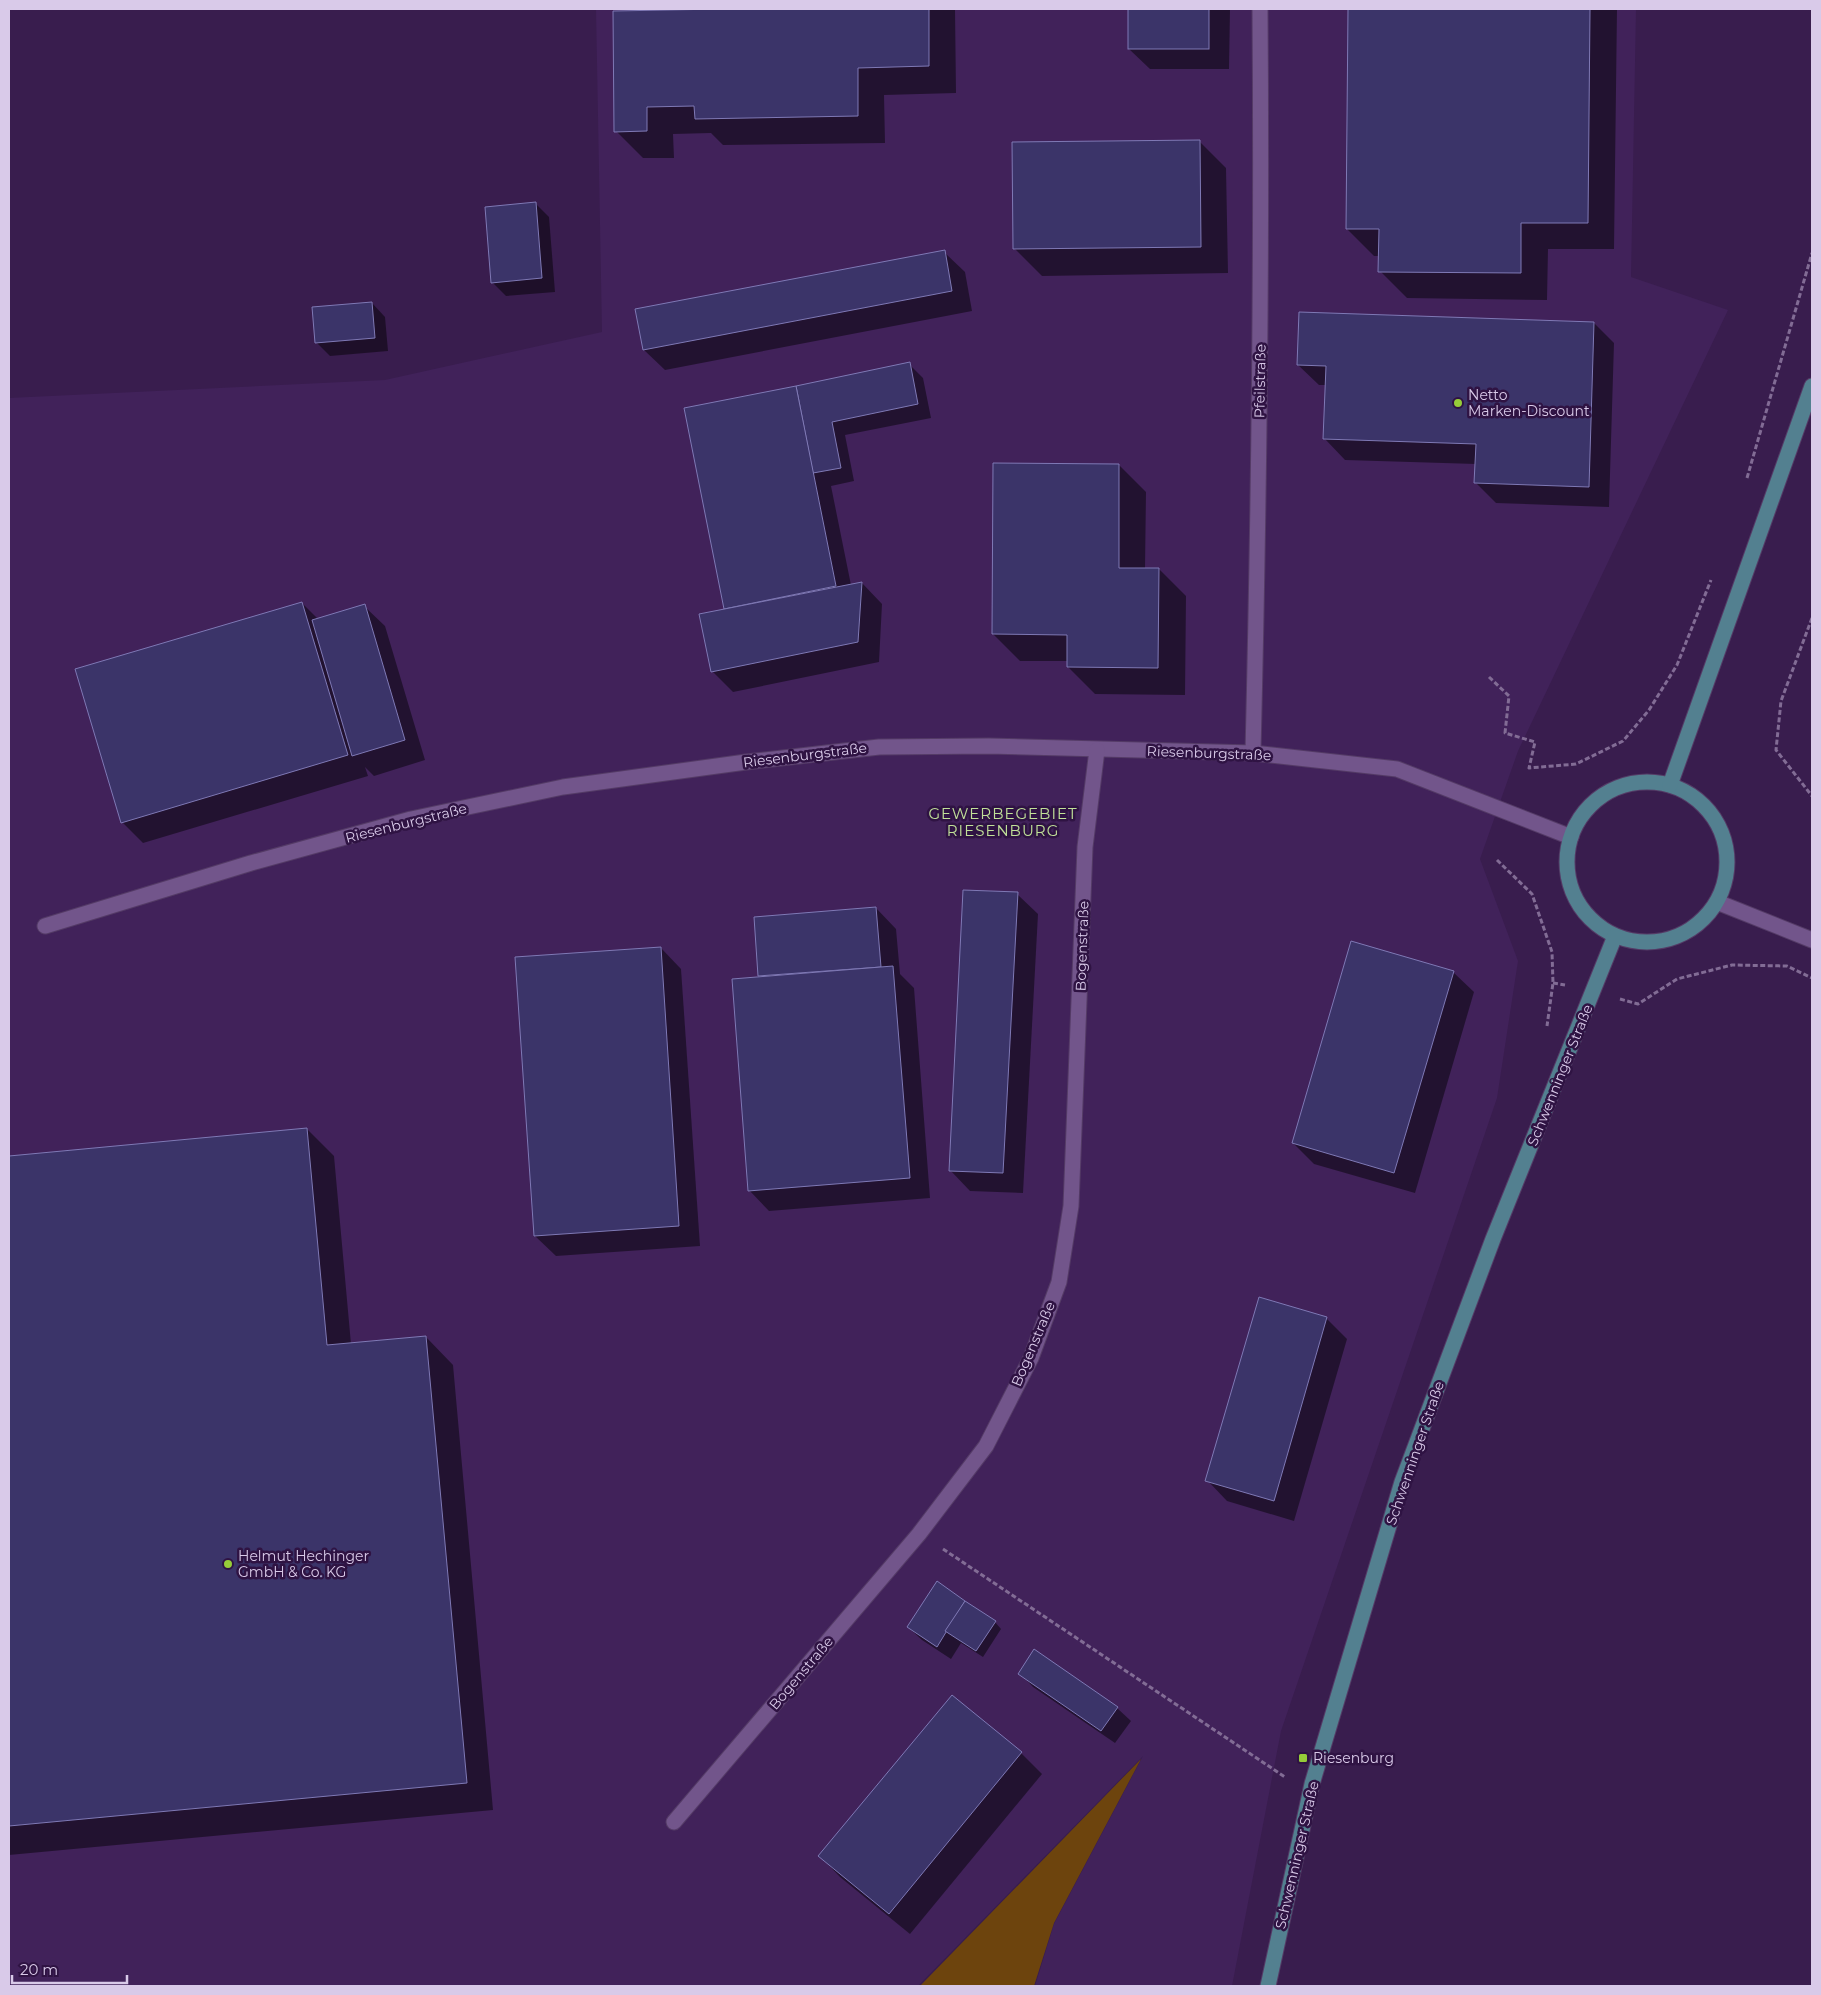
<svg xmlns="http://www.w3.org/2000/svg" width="1821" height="1995" viewBox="0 0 1821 1995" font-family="Montserrat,sans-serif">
  <rect width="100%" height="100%" fill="#391d4e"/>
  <path fill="#41225a" d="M596,9H1636L1631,277L1728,310L1518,751L1480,859L1518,961L1497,1098L1281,1731L1232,1986H1035L1054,1924L1143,1756L918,1986H9V398L385,380L602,332Z"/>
  <path fill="#6d440d" d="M1141,1759L1054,1923L1034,1986H920Z"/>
  <g fill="#0007">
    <path d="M722,9H955L956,93L884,95L885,143L723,145L711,133L673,134L674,158H643L616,131Z"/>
    <path d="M1129,9H1230L1229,69H1150L1129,49Z"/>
    <path d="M1350,9H1617L1614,249H1548L1547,300L1407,298L1380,271V256H1374L1347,229Z"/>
    <path d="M1199,141L1226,168L1228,273L1042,276L1014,248Z"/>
    <path d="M535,203L549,217L555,292L506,296L492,282Z"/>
    <path d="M944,252L965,272L972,311L665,370L644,350Z"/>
    <path d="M372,303L385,317L388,351L330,356L316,342Z"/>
    <path d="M1594,323L1614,343L1609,507L1496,503L1476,483V464L1345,460L1325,439L1327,385H1319L1298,365Z"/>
    <path d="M909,364L923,378L931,418L845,435L854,481L831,486L851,585L862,583L882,604L879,662L733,692L712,671L726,610L686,409Z"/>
    <path d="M1119,465L1146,492L1145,569H1159L1186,596L1185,695L1095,694L1068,667V661H1020L993,634Z"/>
    <path d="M302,603L319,620L364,606L385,626L425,760L374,776L365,767L368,776L143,843L122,822Z"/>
    <path d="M1017,894L1038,914L1023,1193L970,1191L950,1170Z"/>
    <path d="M876,908L896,929L900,974L914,988L930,1198L769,1211L749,1190L759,978L755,918Z"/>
    <path d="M661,948L681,969L700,1246L556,1256L535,1236Z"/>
    <path d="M1453,972L1474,992L1415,1193L1314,1164L1293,1143Z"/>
    <path d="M307,1129L334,1156L351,1344L426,1337L453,1365L493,1810L9,1855V1157Z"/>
    <path d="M1326,1318L1347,1339L1294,1521L1227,1501L1207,1480Z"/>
    <path d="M995,1622L1001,1629L983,1657L961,1643L951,1659L922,1640L908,1627Z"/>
    <path d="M1020,1673L1117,1708L1131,1721L1115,1743L1033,1687Z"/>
    <path d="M1021,1753L1042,1774L910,1934L840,1877L820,1856Z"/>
  </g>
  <g fill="#3b3469" stroke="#7f79b5">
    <path d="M721,9H929V66L858,68V116L695,119L694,106L647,107V131L614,132L613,11Z"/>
    <rect x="1128" y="9" width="81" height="40"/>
    <path d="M1348,9H1590L1588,223H1521V273L1378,272L1379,229H1346Z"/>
    <path d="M1200,140L1201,247L1013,249L1012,142Z"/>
    <path d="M536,202L542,278L491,283L485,207Z"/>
    <path d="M945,250L952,291L643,350L635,309Z"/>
    <path d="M372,302L375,338L315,343L312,307Z"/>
    <path d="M1299,312L1594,322L1589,487L1474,483L1476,444L1323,439L1326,366L1297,365Z"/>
    <path d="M910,362L918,404L832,422L841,468L813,473L796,386Z"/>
    <path d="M796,386L836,586L724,609L684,408Z"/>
    <path d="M993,463L1119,464V568H1159L1158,668L1067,667V635L992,634Z"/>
    <path d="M862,582L858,642L711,672L699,614Z"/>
    <path d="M302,602L348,755L121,823L75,669Z"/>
    <path d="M365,604L405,740L352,756L312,620Z"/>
    <path d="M963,890L1018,892L1003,1173L949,1171Z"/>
    <path d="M876,907L881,967L758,976L754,917Z"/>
    <path d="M1351,941L1454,971L1394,1173L1292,1143Z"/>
    <path d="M661,947L679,1226L534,1236L515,957Z"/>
    <path d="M893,966L910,1178L748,1191L732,979Z"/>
    <path d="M307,1128L327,1345L426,1336L467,1783L9,1826V1156Z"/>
    <path d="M1259,1297L1327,1317L1274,1501L1205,1481Z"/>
    <path d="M937,1581L965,1601L937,1647L907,1627Z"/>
    <path d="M965,1601L996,1621L976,1651L945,1631Z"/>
    <path d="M1034,1649L1118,1707L1101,1731L1018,1674Z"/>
    <path d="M952,1695L1022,1752L889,1914L818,1856Z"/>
  </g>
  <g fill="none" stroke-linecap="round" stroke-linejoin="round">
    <defs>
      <g id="minor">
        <path d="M1253,753C1259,505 1262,257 1260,9"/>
        <path d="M1717,902L1812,940"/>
        <path d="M45,926L251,863L411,819L563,787L746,762L879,747L989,746L1253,753L1397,769L1571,837"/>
        <path d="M674,1822L919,1534L986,1446L1031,1358L1059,1282L1071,1206L1085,847L1097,750"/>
      </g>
      <g id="major">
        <circle cx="1647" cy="862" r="80"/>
        <path d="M1670,785L1812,386"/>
        <path d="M1268,1986L1312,1784L1402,1482L1493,1239L1615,936"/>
      </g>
    </defs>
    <use href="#minor" stroke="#543b66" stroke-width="17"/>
    <use href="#major" stroke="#543b66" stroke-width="17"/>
    <g stroke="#826c95" stroke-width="3" stroke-dasharray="5 2.5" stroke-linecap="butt">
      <path d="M1747,478L1812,253"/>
      <path d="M1812,618L1781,701L1776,750L1812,796"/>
      <path d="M1489,677L1509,696L1505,733L1535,742L1529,768L1576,764L1623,741L1649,710L1677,665L1711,580"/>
      <path d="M1497,860L1532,894L1552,952L1553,983L1547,1026"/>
      <path d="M1553,983L1565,985"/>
      <path d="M1620,999L1638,1004L1677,979L1732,965L1787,966L1812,978"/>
      <path d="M943,1549L1285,1777"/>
    </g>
    <use href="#minor" stroke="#72558b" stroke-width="15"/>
    <use href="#major" stroke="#538090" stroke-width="15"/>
  </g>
  <g fill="#96cc39" stroke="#2f1343" stroke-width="2">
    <circle cx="1458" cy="403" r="5"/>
    <circle cx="228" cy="1564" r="5"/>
    <rect x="1298" y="1753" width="10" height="10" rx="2.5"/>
  </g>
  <g text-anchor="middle" stroke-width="5" stroke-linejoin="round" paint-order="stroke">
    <g font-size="14" fill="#d9cae9" stroke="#2f1343">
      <text transform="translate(1260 381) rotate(-89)" y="5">Pfeilstraße</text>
      <text transform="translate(1209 753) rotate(2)" y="5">Riesenburgstraße</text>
      <text transform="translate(805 755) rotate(-7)" y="5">Riesenburgstraße</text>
      <text transform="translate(406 823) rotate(-14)" y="5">Riesenburgstraße</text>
      <text transform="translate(1082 946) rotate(-88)" y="5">Bogenstraße</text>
      <text transform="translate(1560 1075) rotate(-68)" y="5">Schwenninger Straße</text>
      <text transform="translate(1033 1344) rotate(-67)" y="5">Bogenstraße</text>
      <text transform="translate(1415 1453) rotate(-71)" y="5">Schwenninger Straße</text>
      <text transform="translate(801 1673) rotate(-50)" y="5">Bogenstraße</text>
      <text transform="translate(1297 1855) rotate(-77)" y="5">Schwenninger Straße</text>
    </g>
    <g font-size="14" fill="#d9cae9" stroke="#2f1343" text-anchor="start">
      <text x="1468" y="400">Netto<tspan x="1468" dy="16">Marken-Discount</tspan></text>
      <text x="238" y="1561">Helmut Hechinger<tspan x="238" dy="16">GmbH &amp; Co. KG</tspan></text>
      <text x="1313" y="1763">Riesenburg</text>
    </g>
    <g font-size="15" letter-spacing="1" fill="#c1e199" stroke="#2f1343">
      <text x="1003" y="819">GEWERBEGEBIET<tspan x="1003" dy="17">RIESENBURG</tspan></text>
    </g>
  </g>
  <rect width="1821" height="1995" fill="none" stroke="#d9cae9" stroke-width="20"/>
  <path d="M12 1975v8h115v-8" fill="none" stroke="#d9cae9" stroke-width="2.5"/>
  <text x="20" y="1975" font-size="15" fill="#d9cae9" stroke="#2f1343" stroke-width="4" paint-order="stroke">20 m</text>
</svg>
